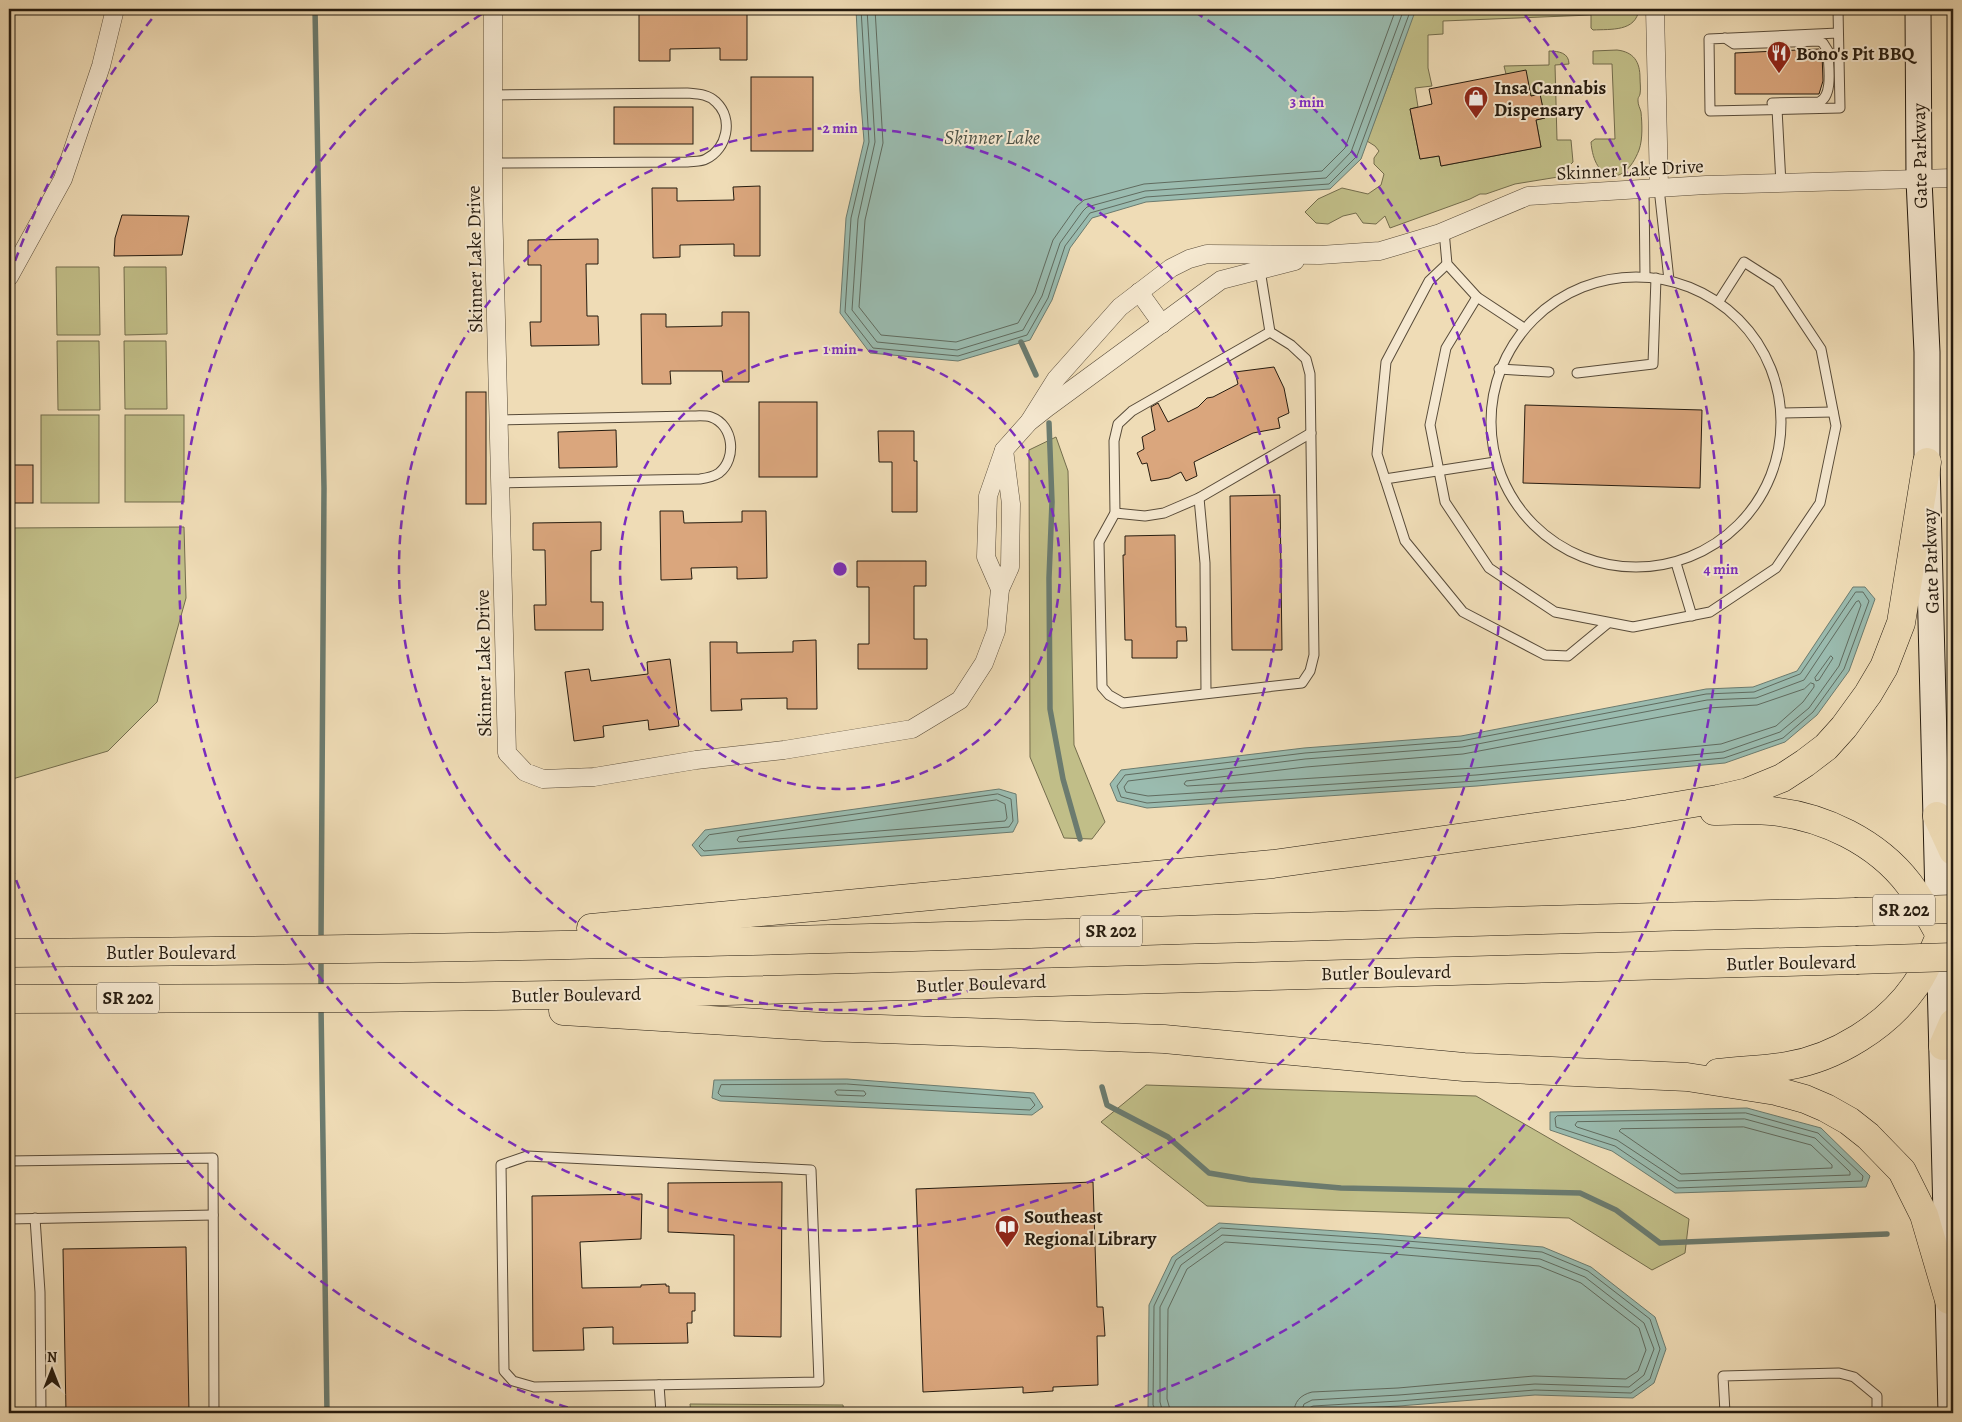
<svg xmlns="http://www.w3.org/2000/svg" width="1962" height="1422" viewBox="0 0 1962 1422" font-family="Alegreya,serif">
  <rect width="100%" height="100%" fill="#efdcb6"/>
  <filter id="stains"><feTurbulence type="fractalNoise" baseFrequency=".004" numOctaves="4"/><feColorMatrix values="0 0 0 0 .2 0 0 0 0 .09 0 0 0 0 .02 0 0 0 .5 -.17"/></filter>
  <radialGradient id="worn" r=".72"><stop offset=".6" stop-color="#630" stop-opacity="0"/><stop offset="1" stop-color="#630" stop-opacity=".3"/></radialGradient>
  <g fill="#c1be88" stroke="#736c4c">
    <path d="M1405,9H1425L1426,11L1491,9H1639C1636,32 1611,29 1593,30L1591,28V15L1443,21V34L1428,35V68L1432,86L1415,88L1418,107L1410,109L1420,159L1439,156L1441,166L1541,147L1536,120L1545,118L1540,95L1531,96L1506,74L1504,66L1549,65V51C1559,51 1569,53 1569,64L1555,65L1557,140H1571L1573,162L1558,177L1515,184L1486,194H1480L1470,199L1390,228L1385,216L1376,224L1363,223L1356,213L1343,216L1328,224L1316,223L1305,212L1318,199L1342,188L1368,194L1381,185L1384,174L1374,164V158L1379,151L1375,146L1367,141L1394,69Z"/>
    <path d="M1617,50C1634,52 1640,62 1640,78C1640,83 1641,89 1640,94C1639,98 1638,96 1638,101C1638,105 1640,108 1641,112C1642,123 1643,139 1639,150C1624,189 1594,182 1591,142L1595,139H1615L1612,64H1593V51Z"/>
    <path d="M56,267H99L100,335H57Z"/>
    <path d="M124,267H166L167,334L125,335Z"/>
    <path d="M57,341H99L100,410H58Z"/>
    <path d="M124,341H166L167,409H125Z"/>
    <rect x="41" y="415" width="58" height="88"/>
    <rect x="125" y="415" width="59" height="87"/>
    <path d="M1056,437L1068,471L1074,745L1105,822L1092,839L1064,838L1030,757L1029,450Z"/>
    <path d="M184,527L186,598L157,702L108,751L9,780V528Z"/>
    <path d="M1146,1085L1476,1096L1689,1219L1685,1253L1652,1270L1569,1218L1207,1206L1101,1122Z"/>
    <path d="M690,1404L843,1405L844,1413H691Z"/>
  </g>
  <g fill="#9abbaf" stroke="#6b7b6f">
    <path d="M856,9H1416L1361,159L1330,189L1146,202L1092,218L1070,248L1052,300L1030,340L958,361L870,353L840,313L846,218L864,141L860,91Z"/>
    <path d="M1853,587H1865L1875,599L1849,671L1817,715L1785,742L1725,763L1477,786L1147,808L1117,801L1110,784L1121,770L1304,748L1461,736L1706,689L1753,687L1797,671Z"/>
    <path d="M999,789L1016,794L1018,822L1013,832L701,856L692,845L705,830Z"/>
    <path d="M847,1079L1034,1093L1043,1107L1032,1115L720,1101L712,1098L714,1080Z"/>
    <path d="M1747,1108L1821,1128L1870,1176L1866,1187L1675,1193L1612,1151L1550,1130V1112Z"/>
    <path d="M1219,1223L1382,1234L1543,1247L1591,1267L1655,1317L1666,1349L1654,1383L1633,1398L1535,1395L1399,1406L1264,1413H1157L1148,1410L1149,1305L1172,1257Z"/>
  </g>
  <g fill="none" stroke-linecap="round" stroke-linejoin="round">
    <g stroke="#606b5f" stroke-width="1">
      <path d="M861,9L869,142L851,218L845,312L873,348L958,356L1027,335L1048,298L1065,246L1090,213L1146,197L1329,184L1357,156L1411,9"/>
      <path d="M867,9L875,142L858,219L852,310L877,342L957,350L1023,330L1042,296L1060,243L1083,211L1087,207L1145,191L1326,178L1351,152L1404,9"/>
      <path d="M875,9L883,143L865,220L859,307L881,335L956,342L1018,323L1035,293L1053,240L1077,206L1084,200L1144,184L1322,171L1345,148L1396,9"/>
      <path d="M1856,592H1863L1869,601L1844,669L1813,712L1783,738L1724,758L1476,781L1147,803L1121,797L1117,786L1125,775L1305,753L1461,741L1706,694L1754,692L1800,674Z"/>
      <path d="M1859,601L1861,605L1839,666L1809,708L1780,732L1723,752L1476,775L1148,796L1126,792L1124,787L1128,781L1305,759L1462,747L1707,700L1756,698L1804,680L1856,602Z"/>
      <path d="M1831,656L1833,658L1819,680L1816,681L1815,678Z"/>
      <path d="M1811,683L1814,684V687L1803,702L1776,726L1721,744L1475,768L1187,786L1184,784L1186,781L1306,767L1463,754L1708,708L1757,705L1804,689Z"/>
      <path d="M998,794L1011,799L1013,821L1009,827L704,851L699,846L709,835Z"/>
      <path d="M997,800L1005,804L1007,818L1005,821L739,842L737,840L739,837Z"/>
      <path d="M847,1084L1030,1098L1035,1105L1030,1110L721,1096L718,1093L721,1085Z"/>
      <path d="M838,1090L864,1091L866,1094L864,1096L837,1095L835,1092Z"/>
      <path d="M1746,1113L1818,1133L1863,1176L1862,1181L1677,1188L1615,1146L1556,1127L1555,1118L1557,1116Z"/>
      <path d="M1745,1119L1815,1138L1850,1172V1175L1679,1181L1617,1140L1577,1127L1575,1125L1577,1122Z"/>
      <path d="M1744,1127L1811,1145L1832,1165V1168L1681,1174L1619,1131L1621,1129Z"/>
      <path d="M1157,1413L1153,1405L1154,1306L1176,1260L1221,1228L1382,1239L1542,1252L1588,1271L1650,1319L1660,1349L1650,1379L1631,1393L1535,1390L1399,1401L1313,1406L1309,1408L1308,1413"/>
      <path d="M1163,1413L1160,1402V1307L1181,1265L1222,1235L1381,1245L1540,1259L1585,1277L1644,1323L1654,1349L1644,1375L1629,1387L1535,1384L1399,1395L1312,1400L1304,1404L1301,1413"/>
      <path d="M1171,1413L1167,1399L1168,1309L1187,1269L1225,1242L1381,1253L1539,1266L1581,1283L1639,1328L1646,1350L1638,1371L1626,1379L1534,1376L1398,1388L1312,1392C1300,1395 1294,1402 1294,1413"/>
    </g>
    <g stroke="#6b7b6f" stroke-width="5.5">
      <path d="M315,9L324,488L321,942"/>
      <path d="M1021,342L1036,375"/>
      <path d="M1049,423L1052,502L1049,578L1050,709L1063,779L1080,839"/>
      <path d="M321,992V956"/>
      <path d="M321,1006L327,1413"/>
      <path d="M1102,1087L1107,1105L1168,1137L1209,1173L1250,1180L1341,1188L1580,1193L1616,1210L1660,1243L1887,1234"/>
    </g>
  </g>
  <g fill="#daa67d" stroke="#251b0f">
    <path d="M639,9H747V60H720V48L670,49V61H639Z"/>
    <path d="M1819,49L1822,53L1823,81L1819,94H1735V53Z"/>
    <path d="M1526,70L1531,96L1540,94L1545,118L1536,120L1541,147L1441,166L1439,156L1420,159L1410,109L1432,104L1429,89Z"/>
    <rect x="751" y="77" width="62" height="74"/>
    <rect x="614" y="107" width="79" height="37"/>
    <path d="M760,186V256H734V244L680,245V257L653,258L652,188H677V201L734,200L733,187Z"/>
    <path d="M122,215L189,216L182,255L114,256L115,238Z"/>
    <path d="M598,239V264H586L587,316H598L599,345L531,346L530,322H541V265H528V240Z"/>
    <path d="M722,312H749V382H723L722,371H670L671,384H642L641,314H666V327L722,326Z"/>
    <path d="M1274,367L1284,388L1289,413L1278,418L1280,428L1253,433L1194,462L1197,476L1186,481L1181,472L1169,478L1151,481L1147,463L1142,464L1137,453L1144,449L1142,437L1155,430L1151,407L1158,403L1168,422L1198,407L1207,398L1213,397L1238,384L1235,372Z"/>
    <rect x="466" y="392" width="20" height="112"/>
    <rect x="759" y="402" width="58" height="75"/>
    <path d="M1525,405L1702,410L1700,488L1523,483Z"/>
    <path d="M616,430L617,467L559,468L558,432Z"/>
    <path d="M878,431H914V461H917V512H892V462H879Z"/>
    <rect x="9" y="465" width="24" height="38"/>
    <path d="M1280,495L1282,650H1232L1230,496Z"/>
    <path d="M660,511H683L684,523L742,522V511H766L767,578L737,579V567L691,568L692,579L661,580Z"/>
    <path d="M601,522V550L591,551V602H603V630H535L534,605H546L545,550H533V523Z"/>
    <path d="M1175,535L1176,627H1186L1187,641H1177V658H1132V640H1125L1123,555H1125V536Z"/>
    <path d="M857,561H926V586H914V639H927V669H858V644H869V587H857Z"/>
    <path d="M816,640L817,709H787V698L741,699L742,710L711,711L710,642H737V653L793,652V641Z"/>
    <path d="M670,659L679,726L649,730L648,720L603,726L604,737L574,741L565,672L589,669L591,681L648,674L647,662Z"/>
    <path d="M782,1182L781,1337L734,1336V1235L668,1232V1183Z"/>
    <path d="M1093,1182L1097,1307H1103L1105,1336H1097L1098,1385L1053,1387V1391L1023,1393V1387L923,1392L916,1189Z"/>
    <path d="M642,1194L641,1239L580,1242L582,1288L641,1287V1285L666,1284V1286H669V1293H695V1311H692V1323H687L688,1343L613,1344V1327L583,1328L584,1350L533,1351L532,1196Z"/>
    <path d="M186,1247L189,1413H66L63,1249Z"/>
  </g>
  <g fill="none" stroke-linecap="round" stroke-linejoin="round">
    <defs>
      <g id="service">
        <path d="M1838,9L1840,108L1710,111L1709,39L1838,33"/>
        <path d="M1725,38L1734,44L1819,41L1823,43L1828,51C1828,64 1834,96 1819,102L1772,103"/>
        <path d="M493,95L687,93C698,94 708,94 716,102C734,119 727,149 706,159C701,162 693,161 687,162L493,163"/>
        <path d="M1777,109L1781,184"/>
        <path d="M1659,188L1669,280"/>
        <path d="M1644,189L1645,276"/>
        <path d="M1444,231L1447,264L1477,297L1524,328"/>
        <path d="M1447,264L1429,281L1386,362L1377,454L1405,541L1463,612L1545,655L1568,656L1608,623"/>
        <path d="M1260,270L1270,332L1291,345L1306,359L1310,374L1314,655L1310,671L1302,683L1123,703L1109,695L1102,687L1099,542L1115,513L1114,441L1118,424L1132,411L1270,332"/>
        <circle cx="1636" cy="422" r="145"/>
        <path d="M1477,297L1446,348L1430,425L1445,502L1489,568L1555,612L1633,627L1710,612L1776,568L1820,503L1836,426L1821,349L1777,283L1744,262L1719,301"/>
        <path d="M1499,369L1549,372"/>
        <path d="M1577,373L1653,364L1656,278"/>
        <path d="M1783,413L1833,412"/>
        <path d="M499,420L691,416C697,416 705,415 711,417C734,425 737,459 719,473C713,477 707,478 700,479L500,483"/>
        <path d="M1385,479L1495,462"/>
        <path d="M1199,498L1205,563L1206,693"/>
        <path d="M1115,513L1145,516L1164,513L1199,498L1311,433"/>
        <path d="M1676,563L1692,616"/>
        <path d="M527,1156L811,1170L819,1382L534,1387L513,1381L504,1371L501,1165Z"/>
        <path d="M9,1161L213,1158L214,1413"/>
        <path d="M35,1218L40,1292L41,1413"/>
        <path d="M9,1219L213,1215"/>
        <path d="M659,1385L661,1413"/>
        <path d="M1725,1413L1723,1376L1839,1373L1854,1377L1877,1396V1413"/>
      </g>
      <g id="minor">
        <path d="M493,9V201L507,753L525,772L543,779L594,777L696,760L784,750L912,729L960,700L984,663L996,631L1000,589L1010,567L1011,504L1004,450"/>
        <path d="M1655,9L1659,188"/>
        <path d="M9,277L63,179L101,66L115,9"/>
        <path d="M1139,292L1162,324"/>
        <path d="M1029,422L1056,379L1120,307L1171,268L1189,259L1207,254L1320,255L1380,251L1440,233L1528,196L1706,185L1953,178"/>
        <path d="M1000,589L986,557L988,496L1004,450L1029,422L1048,407L1221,280L1295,261"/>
      </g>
      <path id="secondary" d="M1918,9L1919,180L1927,352V462L1951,1413"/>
      <g id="motorway">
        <path d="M1714,811C1733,811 1753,809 1771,811C1823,816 1877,842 1909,884C1926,907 1939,934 1953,959"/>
        <path d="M1937,816L1953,851"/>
        <path d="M591,928L1273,864L1628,814L1718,799L1748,792L1782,778L1805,763L1826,747L1844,727L1868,694L1884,667L1901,623L1927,462"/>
        <path d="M9,953C624,949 1239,927 1855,912"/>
        <path d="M9,999L370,998L615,994L1856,960"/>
        <path d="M563,1011L824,1027L1164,1039L1464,1067L1687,1077L1776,1091L1805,1099L1826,1108L1849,1121L1868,1136L1902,1171L1924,1215L1949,1300"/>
        <path d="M1943,1046L1953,1023"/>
        <path d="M1718,1073C1741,1070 1765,1070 1787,1066C1836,1058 1887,1026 1915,986C1925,972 1932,954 1939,938"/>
      </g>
    </defs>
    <use href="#service" stroke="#584b39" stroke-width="11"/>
    <use href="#minor" stroke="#584b39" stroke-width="19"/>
    <use href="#secondary" stroke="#251b0f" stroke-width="27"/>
    <use href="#motorway" stroke="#251b0f" stroke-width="29"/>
    <use href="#service" stroke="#f5e8d0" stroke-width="9"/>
    <use href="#minor" stroke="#f5e8d0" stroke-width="18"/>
    <use href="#secondary" stroke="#f5e8d0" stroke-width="25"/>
    <use href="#motorway" stroke="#efdcb6" stroke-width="28"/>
    <defs>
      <g id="motorway-bridge">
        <path d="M1855,912L1953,909"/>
        <path d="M1856,960L1953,957"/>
      </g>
    </defs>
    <use href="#motorway-bridge" stroke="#251b0f" stroke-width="29" stroke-linecap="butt"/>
    <use href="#motorway-bridge" stroke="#efdcb6" stroke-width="28"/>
  </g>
  <g fill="none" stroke="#7b2cbf" stroke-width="2.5" stroke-dasharray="9 6">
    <circle cx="840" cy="569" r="220"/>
    <circle cx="840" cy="569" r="441"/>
    <path d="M1195 12A661 661 0 1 1 485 12"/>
    <path d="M582 1412A881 881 0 0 1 10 863M10 275A881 881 0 0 1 155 15M1525 15A881 881 0 0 1 1098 1412"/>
  </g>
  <defs>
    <symbol id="restaurant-pin" viewBox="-11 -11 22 30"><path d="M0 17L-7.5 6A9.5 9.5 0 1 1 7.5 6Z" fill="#8f2418" stroke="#f5e8d0"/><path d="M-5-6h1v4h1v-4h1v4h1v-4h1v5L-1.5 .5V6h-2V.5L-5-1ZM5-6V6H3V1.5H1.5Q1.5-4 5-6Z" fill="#fff"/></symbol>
    <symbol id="shop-pin" viewBox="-11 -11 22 30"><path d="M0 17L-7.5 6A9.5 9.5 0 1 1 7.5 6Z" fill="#8f2418" stroke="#f5e8d0"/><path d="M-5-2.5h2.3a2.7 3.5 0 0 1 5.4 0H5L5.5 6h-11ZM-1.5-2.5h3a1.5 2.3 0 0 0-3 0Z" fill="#fff"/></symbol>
    <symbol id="library-pin" viewBox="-11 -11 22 30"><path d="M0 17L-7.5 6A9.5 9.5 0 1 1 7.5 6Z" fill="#8f2418" stroke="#f5e8d0"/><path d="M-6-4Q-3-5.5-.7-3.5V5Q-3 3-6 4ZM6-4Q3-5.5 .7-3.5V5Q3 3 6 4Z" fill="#fff"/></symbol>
  </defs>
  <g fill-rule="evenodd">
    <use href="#restaurant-pin" x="1765" y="39" width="28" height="38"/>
    <use href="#shop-pin" x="1462" y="84" width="28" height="38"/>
    <use href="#library-pin" x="993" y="1213" width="28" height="38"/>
  </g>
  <g text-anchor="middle" stroke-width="4" stroke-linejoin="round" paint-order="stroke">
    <g fill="#f5e8d0" stroke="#635849" stroke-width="1">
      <rect x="1873" y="894.5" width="62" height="31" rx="4"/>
      <rect x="1080" y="915.5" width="62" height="31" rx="4"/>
      <rect x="97" y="982.5" width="62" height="31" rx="4"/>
    </g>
    <g font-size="18" font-weight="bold" fill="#251b0f">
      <text x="1904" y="916">SR 202</text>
      <text x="1111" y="937">SR 202</text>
      <text x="128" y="1004">SR 202</text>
    </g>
    <g font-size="19" font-weight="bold" fill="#251b0f" stroke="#f5e8d0" text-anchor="start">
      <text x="1796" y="60">Bono's Pit BBQ</text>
      <text x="1494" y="94">Insa Cannabis<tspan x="1494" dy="22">Dispensary</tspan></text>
      <text x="1024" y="1223">Southeast<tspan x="1024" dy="22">Regional Library</tspan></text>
    </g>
    <g font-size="19" fill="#251b0f" stroke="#f5e8d0">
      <text transform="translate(1919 156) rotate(-91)" y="7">Gate Parkway</text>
      <text transform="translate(1630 169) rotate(-3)" y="7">Skinner Lake Drive</text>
      <text transform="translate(474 259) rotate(-91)" y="7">Skinner Lake Drive</text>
      <text transform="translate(1930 561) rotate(-92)" y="7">Gate Parkway</text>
      <text transform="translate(483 663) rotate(-91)" y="7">Skinner Lake Drive</text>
      <text x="171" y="959">Butler Boulevard</text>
      <text transform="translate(1791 962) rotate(-1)" y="7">Butler Boulevard</text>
      <text transform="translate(1386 972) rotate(-1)" y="7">Butler Boulevard</text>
      <text transform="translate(981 983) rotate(-2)" y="7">Butler Boulevard</text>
      <text transform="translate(576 994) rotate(-1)" y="7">Butler Boulevard</text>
    </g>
    <g font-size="20" font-style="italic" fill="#4e5347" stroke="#f5e8d0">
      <text x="992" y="144">Skinner Lake</text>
    </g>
  </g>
  <circle cx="840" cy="569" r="8" fill="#7b2cbf" stroke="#f5e8d0" stroke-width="2.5"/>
  <g font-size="15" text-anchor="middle" font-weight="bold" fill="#7b2cbf" stroke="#f5e8d0" stroke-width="4" stroke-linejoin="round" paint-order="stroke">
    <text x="1307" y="107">3 min</text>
    <text x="840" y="133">2 min</text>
    <text x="840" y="354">1 min</text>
    <text x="1721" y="574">4 min</text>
  </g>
  <rect width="1962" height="1422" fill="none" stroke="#efdcb6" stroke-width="30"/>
  <rect x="10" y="10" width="1942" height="1402" fill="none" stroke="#251b0f" stroke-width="2.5"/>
  <rect x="15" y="15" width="1932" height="1392" fill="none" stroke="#251b0f"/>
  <g transform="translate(52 1370)" stroke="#f5e8d0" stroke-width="4" paint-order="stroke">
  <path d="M0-4L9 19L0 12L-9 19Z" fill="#251b0f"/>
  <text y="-8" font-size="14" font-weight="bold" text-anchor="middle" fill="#251b0f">N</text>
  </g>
  <rect width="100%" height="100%" filter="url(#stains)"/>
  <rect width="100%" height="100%" fill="url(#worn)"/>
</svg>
